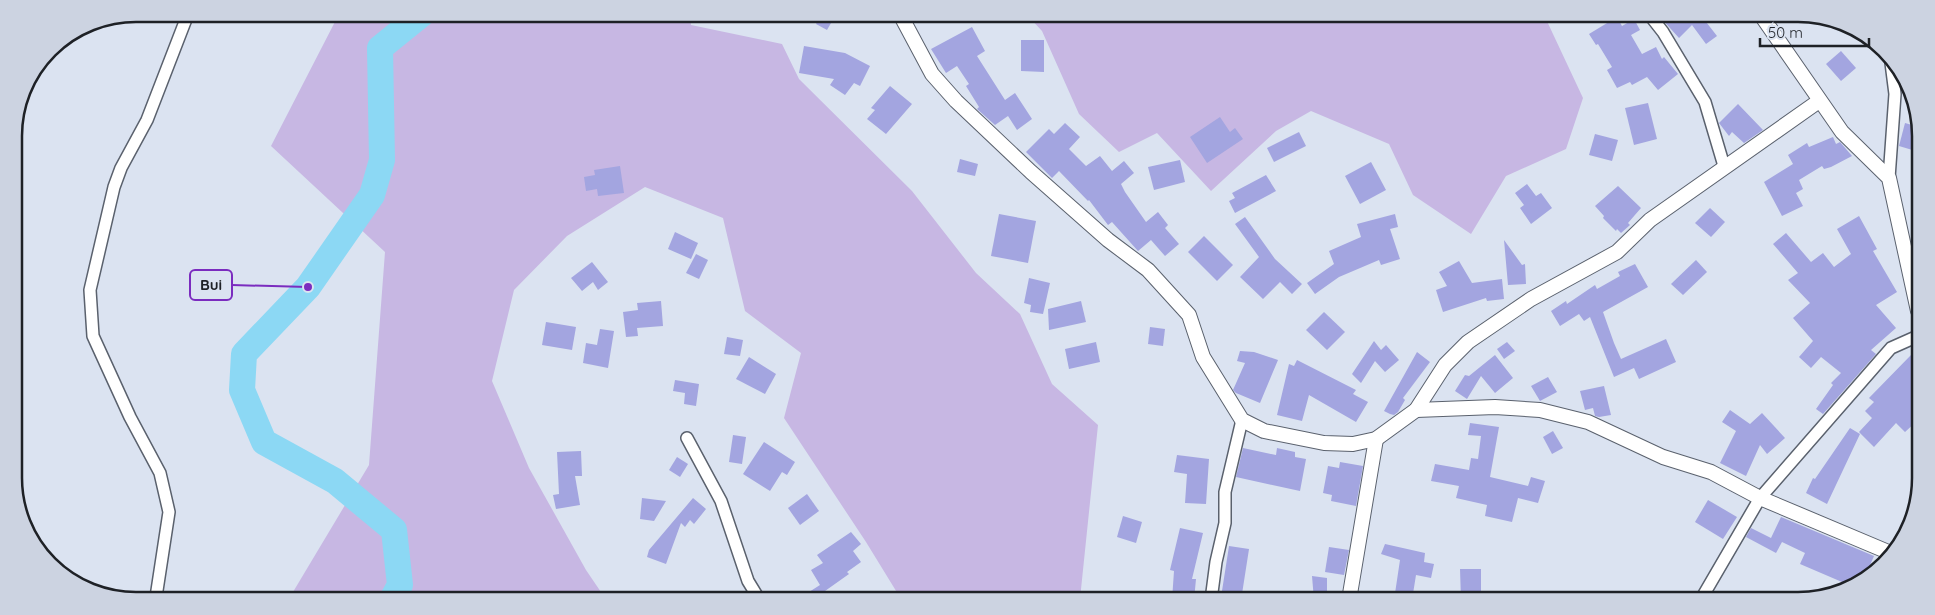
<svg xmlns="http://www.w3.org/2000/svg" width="1935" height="615" viewBox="0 0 1935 615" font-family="Quicksand,sans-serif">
  <rect width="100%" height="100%" fill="#dbe3f1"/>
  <g fill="#c7b7e3">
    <path d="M339,14L690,15L691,25L782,44L799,79L912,191L976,273L1020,314L1052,384L1098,425L1080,599H901L866,542L784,418L801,353L745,311L723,218L645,187L567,236L514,290L492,381L529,468L586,570L605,598L290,597L369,465L385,252L271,146Z"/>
    <path d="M1028,16H1186L1191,20L1195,16L1545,17L1583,98L1566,149L1506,176L1471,234L1413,195L1389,144L1311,111L1276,131L1211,191L1157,133L1119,152L1079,114L1042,31Z"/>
  </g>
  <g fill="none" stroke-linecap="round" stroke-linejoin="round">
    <path stroke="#8cd8f4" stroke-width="26" d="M393,598L400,585L394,530L335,481L264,442L242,390L244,354L308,287L372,195L382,160L380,48L422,14"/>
  </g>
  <g fill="#a3a5e0">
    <path d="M821,15L835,16L827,30L816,24Z"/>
    <path d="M1617,17L1622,26L1634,19L1640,30L1631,35L1642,54L1656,47L1662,59L1664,57L1678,74L1658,90L1647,77L1632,85L1630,82L1617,88L1607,70L1612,67L1598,44L1596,45L1589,34Z"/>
    <path d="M1661,18H1703L1717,36L1706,44L1692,25L1679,38Z"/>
    <path d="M972,27L985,51L977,56L1005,100L1015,93L1032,119L1017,130L1008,116L995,125L977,109L979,107L966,86L969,84L957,66L946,73L931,49Z"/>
    <path d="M1021,40H1044V72L1021,71Z"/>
    <path d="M804,46L845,53L870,66L860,86L854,83L845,95L830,85L834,79L799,73Z"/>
    <path d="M1841,51L1856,68L1841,81L1826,64Z"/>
    <path d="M890,86L912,104L886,134L867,119L875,110L871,108Z"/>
    <path d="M1648,103L1657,139L1634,145L1625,108Z"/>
    <path d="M1738,104L1763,130L1744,143L1732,132L1729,136L1719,123Z"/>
    <path d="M1220,117L1230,132L1235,128L1243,139L1207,163L1190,137Z"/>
    <path d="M1065,123L1080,137L1069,149L1086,166L1100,156L1112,171L1124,161L1134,173L1121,184L1125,192L1146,222L1158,212L1168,225L1165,228L1179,244L1165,256L1151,240L1138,251L1112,222L1108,225L1089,200L1088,201L1059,171L1052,178L1026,152L1049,129L1054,134Z"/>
    <path d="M1905,123L1919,127V152L1899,146Z"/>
    <path d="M1299,132L1306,146L1274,162L1267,148Z"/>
    <path d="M1595,134L1618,140L1612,161L1589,155Z"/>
    <path d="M1833,137L1836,144L1840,142L1852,156L1831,167L1824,169L1822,166L1799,180L1803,189L1796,193L1803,206L1782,216L1764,182L1793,164L1788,155L1807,143L1809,147Z"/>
    <path d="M960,159L978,164L975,176L957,172Z"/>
    <path d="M1180,160L1185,182L1154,190L1148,167Z"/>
    <path d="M1371,162L1386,190L1360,204L1345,176Z"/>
    <path d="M620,166L624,193L598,196L597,189L586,191L584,177L595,175L594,170Z"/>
    <path d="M1266,175L1276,191L1235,213L1229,201L1235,198L1232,193Z"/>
    <path d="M1527,184L1536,196L1541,193L1552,208L1531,224L1520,208L1524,205L1515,193Z"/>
    <path d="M1618,186L1641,208L1628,223L1630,225L1621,233L1617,229L1616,231L1603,218L1604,216L1595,206Z"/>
    <path d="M1710,208L1725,222L1711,237L1695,223Z"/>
    <path d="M999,214L1036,221L1028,263L991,256Z"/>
    <path d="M1395,214L1398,227L1390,229L1400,259L1381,265L1379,260L1339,277L1315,294L1307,283L1334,264L1329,251L1361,237L1357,224Z"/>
    <path d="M1859,216L1877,249L1873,251L1897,292L1876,305L1896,328L1871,350L1876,354L1823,414L1816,409L1833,385L1831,383L1841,373L1821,357L1811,368L1799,357L1813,341L1793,318L1810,303L1788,280L1798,273L1773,244L1786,233L1811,262L1823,253L1834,267L1851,254L1837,229Z"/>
    <path d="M1245,217L1275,259L1302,284L1292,294L1280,282L1263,299L1240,277L1259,257L1235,224Z"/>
    <path d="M675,232L698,243L691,259L668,249Z"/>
    <path d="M1204,236L1233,265L1217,281L1188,252Z"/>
    <path d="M1504,240L1522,265L1525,264L1526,284L1508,285Z"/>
    <path d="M696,254L708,260L699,279L686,273Z"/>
    <path d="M1696,260L1707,272L1683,295L1671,284Z"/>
    <path d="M1459,261L1472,283L1502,279L1504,299L1487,301L1486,298L1443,312L1436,290L1447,286L1439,272Z"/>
    <path d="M592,262L608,282L598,290L593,282L582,291L571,278Z"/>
    <path d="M1635,264L1648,287L1603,312L1614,343L1621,359L1666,339L1676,362L1639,379L1634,368L1614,377L1590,317L1584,321L1579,314L1560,326L1551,311L1566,301L1567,304L1595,285L1597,289L1620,276L1618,272Z"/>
    <path d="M1029,278L1050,283L1043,314L1030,312L1031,305L1024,303Z"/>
    <path d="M661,301L663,326L637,328L638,336L626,337L623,312L638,310L637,303Z"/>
    <path d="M1081,301L1086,322L1049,330L1048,309Z"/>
    <path d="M1324,312L1345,332L1327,350L1306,330Z"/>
    <path d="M546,322L576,327L572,350L542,345Z"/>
    <path d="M1150,327L1165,329L1163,346L1148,344Z"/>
    <path d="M600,329L614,331L608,368L583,363L586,343L597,345Z"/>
    <path d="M727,337L743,340L740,356L724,354Z"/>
    <path d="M1374,341L1381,350L1386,345L1399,360L1385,372L1375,361L1361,383L1352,374Z"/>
    <path d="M1096,342L1100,362L1069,369L1065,349Z"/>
    <path d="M1507,342L1515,351L1504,359L1497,349Z"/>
    <path d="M1240,351L1254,352L1278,360L1260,403L1236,393L1233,390L1245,363L1237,361Z"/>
    <path d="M1417,352L1430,362L1403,398L1405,400L1398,412L1394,415L1390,414L1384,411Z"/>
    <path d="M1495,355L1513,378L1495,393L1481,376L1467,399L1455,391L1465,375L1469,376Z"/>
    <path d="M1911,355L1918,361L1917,421L1905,432L1896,423L1874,447L1859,432L1872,418L1865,411L1874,402L1869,398Z"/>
    <path d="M749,357L776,374L765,394L736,379Z"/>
    <path d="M1297,360L1356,390L1353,394L1368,402L1356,422L1309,395L1302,421L1277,415L1289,364L1294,366Z"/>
    <path d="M1548,377L1557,392L1540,401L1531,386Z"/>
    <path d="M675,380L699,384L696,406L684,404L685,393L673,391Z"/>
    <path d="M1604,386L1611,415L1599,417L1595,416L1593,408L1585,410L1580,391Z"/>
    <path d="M1730,410L1750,424L1762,413L1785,438L1767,454L1760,445L1746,476L1720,463L1736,431L1722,422Z"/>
    <path d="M1470,423L1499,427L1490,477L1528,486L1531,477L1545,481L1538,503L1518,498L1512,522L1485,516L1487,505L1456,498L1459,486L1431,481L1435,464L1469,470L1471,458L1478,459L1481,436L1468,435Z"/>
    <path d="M1850,428L1860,434L1827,504L1806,493L1813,478L1815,479Z"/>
    <path d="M1553,431L1563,448L1552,454L1543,437Z"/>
    <path d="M733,435L746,437L742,464L729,462Z"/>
    <path d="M764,442L795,462L787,475L782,472L770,491L743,474Z"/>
    <path d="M1243,448L1276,455L1277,448L1295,452V457L1306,459L1300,491L1236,477Z"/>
    <path d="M581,451L582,476H575L580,505L556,509L553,495L559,494L557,452Z"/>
    <path d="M1177,455L1209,459L1206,504L1185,503L1187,474L1174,472Z"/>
    <path d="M677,457L688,464L680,477L669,470Z"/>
    <path d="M1340,462L1363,466L1356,506L1331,501L1332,495L1323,493L1328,466L1339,468Z"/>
    <path d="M807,494L819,511L800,525L788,508Z"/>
    <path d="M642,498L666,501L654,521L640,519Z"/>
    <path d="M693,498L706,509L694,524L690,520L685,527L681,523L666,564L647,557L649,550Z"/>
    <path d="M1708,500L1737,517L1723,539L1695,522Z"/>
    <path d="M1123,516L1142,522L1136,543L1117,537Z"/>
    <path d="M1781,517L1874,556L1864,579L1849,585L1800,564L1805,553L1782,542L1776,553L1746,537L1751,528L1771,538Z"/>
    <path d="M1180,528L1203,533L1192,579H1196L1194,600H1172L1174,571L1170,570Z"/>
    <path d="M851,532L861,544L853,551L861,562L847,572L849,574L825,591L830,599H798L820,585L811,570L823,563L817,555Z"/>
    <path d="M1385,544L1425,553L1424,562L1434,564L1431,578L1416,575L1412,600H1394L1400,560L1381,554Z"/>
    <path d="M1229,546L1249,549L1242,594L1222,591Z"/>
    <path d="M1329,547L1349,550L1344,575L1325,572Z"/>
    <path d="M1460,569H1481V600H1461Z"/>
    <path d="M1312,576L1327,578V600H1314Z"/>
  </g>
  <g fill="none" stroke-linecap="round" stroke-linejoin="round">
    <defs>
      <g id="minor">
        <path d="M1652,18L1663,32L1705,102L1724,166"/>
        <path d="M1889,178L1895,94L1890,55"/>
        <path d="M687,438L721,501L748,581L759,599"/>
        <path d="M156,597L169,512L160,473L130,417L93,336L90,290L114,187L121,168L147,120L188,14"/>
        <path d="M1211,600L1216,562L1225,523V492L1242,420"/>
        <path d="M1700,601L1760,498L1891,348L1918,336"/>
      </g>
      <g id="tertiary">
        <path d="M901,16L932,74L956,101L1031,172L1108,240L1148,270L1189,315L1203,357L1242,420L1264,431L1324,443L1353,444L1376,439L1416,410L1445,365L1468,342L1531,299L1617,252L1650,220L1819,101"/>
        <path d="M1763,18L1842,132L1889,178L1918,311"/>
        <path d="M1416,410L1495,407L1540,410L1588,422L1663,457L1711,472L1760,498L1893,554"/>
        <path d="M1349,600L1376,439"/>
      </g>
    </defs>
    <use href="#minor" stroke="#5a616d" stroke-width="14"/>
    <use href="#tertiary" stroke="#5a616d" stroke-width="16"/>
    <use href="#minor" stroke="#fff" stroke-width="11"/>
    <use href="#tertiary" stroke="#fff" stroke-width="14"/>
  </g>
  <path d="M0 0H1935V615H0ZM136 22H1798A114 114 0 0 1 1912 136V478A114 114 0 0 1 1798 592H136A114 114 0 0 1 22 478V136A114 114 0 0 1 136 22Z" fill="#ccd3e1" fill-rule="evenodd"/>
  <path fill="none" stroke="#1e2126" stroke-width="2.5" d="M136 22H1798A114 114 0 0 1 1912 136V478A114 114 0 0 1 1798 592H136A114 114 0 0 1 22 478V136A114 114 0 0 1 136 22Z"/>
  <path fill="none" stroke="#7b2cbf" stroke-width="2" d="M308 287L232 285"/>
  <circle fill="#7b2cbf" stroke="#dbe3f1" stroke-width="2" cx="308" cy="287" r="5"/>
  <rect fill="#dbe3f1" stroke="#7b2cbf" stroke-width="2" x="190" y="270" width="42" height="30" rx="5"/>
  <g font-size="15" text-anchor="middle" font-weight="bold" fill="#1e2126">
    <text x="211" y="290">Bui</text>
  </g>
  <path d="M1760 38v8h109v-8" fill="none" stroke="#1e2126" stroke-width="2.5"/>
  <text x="1768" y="38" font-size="15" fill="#1e2126" stroke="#dbe3f1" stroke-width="4" paint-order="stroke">50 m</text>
</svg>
